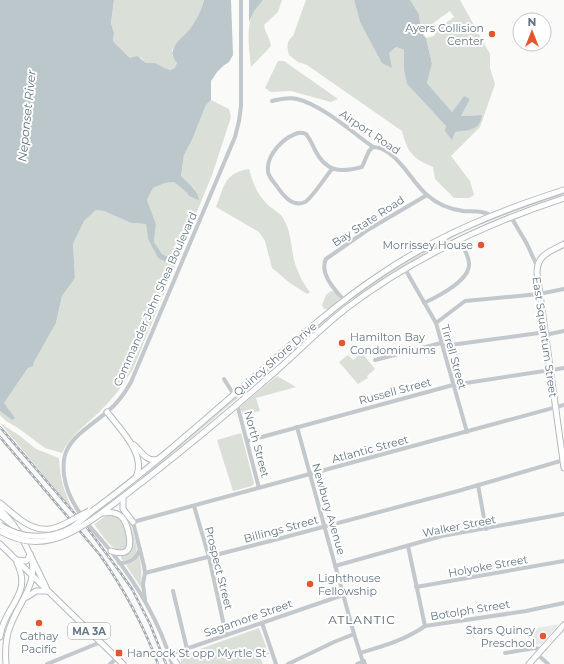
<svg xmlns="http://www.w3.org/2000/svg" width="564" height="664" viewBox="0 0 564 664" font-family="Montserrat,sans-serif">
  <rect width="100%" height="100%" fill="#fafaf8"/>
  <path fill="#e8e9e9" d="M559,624L542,644L533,645L531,629Z"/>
  <g fill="#dadfd7">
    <path d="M114,0H204C202,9 196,21 191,28C185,36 177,42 172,50L177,63L176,68L170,70L163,68L155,63H146L141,58H130L113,41L114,33L111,23Z"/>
    <path d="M263,0H282L278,12L264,25C265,33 270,38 271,46L251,67C249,47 243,14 263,0Z"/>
    <path d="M306,0H354L360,22L389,53L396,47L404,50V68L407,84L446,126L455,132L471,129L482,115L461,116L470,99L464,96L452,112L427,83L432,64L426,38L434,36L439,28L454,17L450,11L421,32L419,14L410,0H460L490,54V68L495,84L480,127L451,156L470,181L474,195L469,198H454L435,179L433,167C412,158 408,153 402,131L307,65L298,62L289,55C287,47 286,41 293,36Z"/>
    <path d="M278,61H284L338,99L331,102L291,91L271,92L265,88Z"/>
    <path d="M211,100L229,109L231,117L212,175L133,369C123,384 115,397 102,409C87,425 72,433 62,453L45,448L18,428L6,421L0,415V411L12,420L4,403L28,368L33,366L34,362L56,323L62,296L75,278L73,244L84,221L96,210L104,211L131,223L146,224L148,239L158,258L171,259L162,254L154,242L156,224L147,200L153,188L165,183L174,182L185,191L189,196L195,189L181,176L184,155L192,140L206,105Z"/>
    <path d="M249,169C253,184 258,196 269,206C274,210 280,213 283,218C291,231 291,246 294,260C297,271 303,284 310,292L307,294L290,283L272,268L265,241L259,232L216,207C224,187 224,173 249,169Z"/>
    <path d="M564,193V194L559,196C524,208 489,220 456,236C422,254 389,275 357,297L350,300C414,251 486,215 564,193Z"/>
    <path d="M331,291L335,292L339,298V300L328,309H324L322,305L326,295Z"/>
    <path d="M339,307L340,308L321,325L316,331L143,479L142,477Z"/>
    <path d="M362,353L375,369L367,376L368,378L358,384L339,362L348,355L353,360Z"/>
    <path d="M277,376L296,387L256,398L260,411L243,415L240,407Z"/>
    <path d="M0,423L20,436L36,449L59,458C60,480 64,490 72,509Z"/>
    <path d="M241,433L254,483L252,486L233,491L217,440Z"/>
    <path d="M106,516H115L123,521L129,543C119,564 101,533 94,524Z"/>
    <path d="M130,525H131C134,540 146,558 123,561L121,558V557C123,555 125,555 127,553C137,548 131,534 130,525Z"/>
    <path d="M139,556L141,566L142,589L126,565L134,562Z"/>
    <path d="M259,628L269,654L260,658L263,664H181V658L186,654Z"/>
  </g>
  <g fill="#bbc7cb">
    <path d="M0,0H114L111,23L114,33L113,41L130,58L137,56L146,63H155L164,68L170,70L175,68L177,63C165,48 181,40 190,29C196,21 202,9 204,0H231L233,55L229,62L223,66L217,72L211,81V100L206,105L192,140L184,155L181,176C188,183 197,189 199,200L189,196L185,191L174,182L165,183L153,188L147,200L156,224L154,242L162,254L172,259L170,264L158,258L148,239L146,224L131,223L104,211L96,210L84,221L73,244L75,278L62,296L56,323L34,362L33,366L28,368L4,403L15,418L12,420L0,411Z"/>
    <path d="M249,0H263L254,11L249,22Z"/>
    <path d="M354,0H410L419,14L421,32L426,38L432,64L427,83L452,112L464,96L470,99L461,116L482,115C480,131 468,130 455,132L452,140L445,131L446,126L407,84L404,70V50L396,47L389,53L392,68L382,63L360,22Z"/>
  </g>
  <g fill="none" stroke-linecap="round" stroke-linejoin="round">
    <defs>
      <g id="major">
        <path d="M564,244C550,252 537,254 537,273L564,468"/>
        <path d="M107,412C120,429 147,455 136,477"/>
        <path d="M134,445C141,451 147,463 158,459"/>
        <path d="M123,498V509L133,522"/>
        <path d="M0,503L18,518"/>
        <path d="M0,509L13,524"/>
        <path d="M95,509C156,464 211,414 268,365C303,334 339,302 378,276C436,236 498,211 564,190"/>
        <path d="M103,513C121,510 126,519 129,535C132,551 126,556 111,551"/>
        <path d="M100,514C161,469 219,421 276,371C300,350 323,326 348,307C413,258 488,223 564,198"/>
        <path d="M0,515L15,527L20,534L46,587"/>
        <path d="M0,544L123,664"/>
        <path d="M17,560L26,561L28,559L30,554"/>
        <path d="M27,597L36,591H47"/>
        <path d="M0,637C1,630 3,624 6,618C16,598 29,587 17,563"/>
        <path d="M169,653L177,664"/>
        <path d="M6,664C5,651 5,639 10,627C18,603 39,584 31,557"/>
        <path d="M529,664L564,625"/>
      </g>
    </defs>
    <use href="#major" stroke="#b5babe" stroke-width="7"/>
    <g stroke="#c3c8cc" stroke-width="4">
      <path d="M272,101C280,99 289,97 297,99C322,105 352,132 373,147C395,147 411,181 427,195C437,204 449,209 463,211C472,212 482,210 490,215"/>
      <path d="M332,169C326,176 312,198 305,202C292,208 282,194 276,185C273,181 269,177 268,172C266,158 278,144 289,137C295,134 299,131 306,134C310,139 312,144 315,150C326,172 340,173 362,167L369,151L373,147"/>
      <path d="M511,217L527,244L537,266"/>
      <path d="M405,269L436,323L467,432"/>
      <path d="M424,303C437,297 471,280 469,263C468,255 463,246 459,240"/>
      <path d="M349,306C339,294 318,275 326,259L366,231L427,195"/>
      <path d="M436,323L465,301L539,294L564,289"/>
      <path d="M443,346L539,333L545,335L564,331"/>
      <path d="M375,360L441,343"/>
      <path d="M224,379L234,395"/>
      <path d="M237,404L259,488"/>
      <path d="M297,427L354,634L362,659L365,664"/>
      <path d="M247,441L453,385L564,368"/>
      <path d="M478,485L486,529"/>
      <path d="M194,506L209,557L226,635"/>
      <path d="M82,516C73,504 66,490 64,475C63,465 63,456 68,448C75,434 97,421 108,411C118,403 125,393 131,382L235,137L239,121L241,106V0"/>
      <path d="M86,522C94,531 102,541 110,550C137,584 160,623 172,664"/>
      <path d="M408,546L425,626"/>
      <path d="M119,563C130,563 136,560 140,549"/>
      <path d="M335,566L442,536L564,514"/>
      <path d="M145,573L278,539L458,491L564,460"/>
      <path d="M416,587L564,561"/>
      <path d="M173,591L187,649"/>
      <path d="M145,599L143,584L145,573L144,566L133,522L564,405"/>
      <path d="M262,623L276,664"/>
      <path d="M169,653L180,651L343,595"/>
      <path d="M360,653C384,646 405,640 425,626L526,611L564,603"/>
      <path d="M505,653L535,648L542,650"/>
      <path d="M538,655L548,664"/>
      <path d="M47,664L101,642"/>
      <path d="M110,664L117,658"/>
      <path d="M288,664L334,642L354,634"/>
      <path d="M357,664L364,661"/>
    </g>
    <use href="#major" stroke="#fff" stroke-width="5"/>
    <defs>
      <g id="rail">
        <path d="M0,427L88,529L120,572L132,589L150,624L166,664"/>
        <path d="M0,437L100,555C124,589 143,624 158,664"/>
      </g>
    </defs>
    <use href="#rail" stroke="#a2aab0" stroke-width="2.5"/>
    <use href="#rail" stroke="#fff" stroke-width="1" stroke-dasharray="3" stroke-linecap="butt"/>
    <defs>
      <g id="major-bridge">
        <path d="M18,518C48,541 62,524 89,511"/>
        <path d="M0,525C21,539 49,540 71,528C80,522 87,515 95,509"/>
        <path d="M0,531C38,553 69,537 100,514"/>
      </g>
    </defs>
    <use href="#major-bridge" stroke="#b5babe" stroke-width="7" stroke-linecap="butt"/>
    <use href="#major-bridge" stroke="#fff" stroke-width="5"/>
  </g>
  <g fill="#e4572e" stroke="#fff" stroke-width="1.5">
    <circle cx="492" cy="34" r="4"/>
    <circle cx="481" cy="245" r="4"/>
    <circle cx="342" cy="343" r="4"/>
    <circle cx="310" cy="584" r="4"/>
    <circle cx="39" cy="623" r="4"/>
    <circle cx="543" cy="636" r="4"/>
    <rect x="115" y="649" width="8" height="8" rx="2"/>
  </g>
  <g text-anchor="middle" stroke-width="4" stroke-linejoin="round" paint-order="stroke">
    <rect fill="#fff" stroke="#939fa8" stroke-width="1" x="68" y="623" width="42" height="16" rx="3"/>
    <g font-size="10" font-weight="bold" fill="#657683">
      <text x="89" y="635">MA 3A</text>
    </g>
    <g font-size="11" fill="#657683" stroke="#fff" text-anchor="end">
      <text x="484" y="32">Ayers Collision<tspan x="484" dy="13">Center</tspan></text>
      <text x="473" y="249">Morrissey House</text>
      <text x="350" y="341" text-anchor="start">Hamilton Bay<tspan x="350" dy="13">Condominiums</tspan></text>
      <text x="318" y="582" text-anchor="start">Lighthouse<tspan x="318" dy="13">Fellowship</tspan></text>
      <text x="535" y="634">Stars Quincy<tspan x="535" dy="13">Preschool</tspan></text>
      <text x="39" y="640" text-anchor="middle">Cathay<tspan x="39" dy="13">Pacific</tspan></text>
      <text x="127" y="657" text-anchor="start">Hancock St opp Myrtle St</text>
    </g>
    <g font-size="11" fill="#657683" stroke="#fff">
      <text transform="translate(370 132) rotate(34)" y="4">Airport Road</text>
      <text transform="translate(368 221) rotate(-33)" y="4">Bay State Road</text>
      <text transform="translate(155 299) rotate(-66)" y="4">Commander John Shea Boulevard</text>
      <text transform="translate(545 337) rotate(82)" y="4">East Squantum Street</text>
      <text transform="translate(454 357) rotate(74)" y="4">Tirrell Street</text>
      <text transform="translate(275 359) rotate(-41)" y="4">Quincy Shore Drive</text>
      <text transform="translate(395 391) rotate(-15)" y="4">Russell Street</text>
      <text transform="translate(257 444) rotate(75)" y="4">North Street</text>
      <text transform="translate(370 449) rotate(-15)" y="4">Atlantic Street</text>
      <text transform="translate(329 509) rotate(74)" y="4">Newbury Avenue</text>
      <text transform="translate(459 526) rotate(-11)" y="4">Walker Street</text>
      <text transform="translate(281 529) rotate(-15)" y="4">Billings Street</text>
      <text transform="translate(488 566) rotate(-10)" y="4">Holyoke Street</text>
      <text transform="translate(219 568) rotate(76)" y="4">Prospect Street</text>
      <text transform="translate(470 610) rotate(-9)" y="4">Botolph Street</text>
      <text transform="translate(248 618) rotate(-19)" y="4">Sagamore Street</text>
    </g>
    <g font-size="12" font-style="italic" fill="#60757c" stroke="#fff">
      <text transform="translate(27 116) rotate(-84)" y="4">Neponset River</text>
    </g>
    <g font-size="12" letter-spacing="1" fill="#57646e" stroke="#fff">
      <text x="362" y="624">ATLANTIC</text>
    </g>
  </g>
  <g transform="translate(532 32)"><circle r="19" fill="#ffffff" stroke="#c1c8cd"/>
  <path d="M0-3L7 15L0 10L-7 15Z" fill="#e4572e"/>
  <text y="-6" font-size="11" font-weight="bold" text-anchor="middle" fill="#657683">N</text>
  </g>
</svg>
